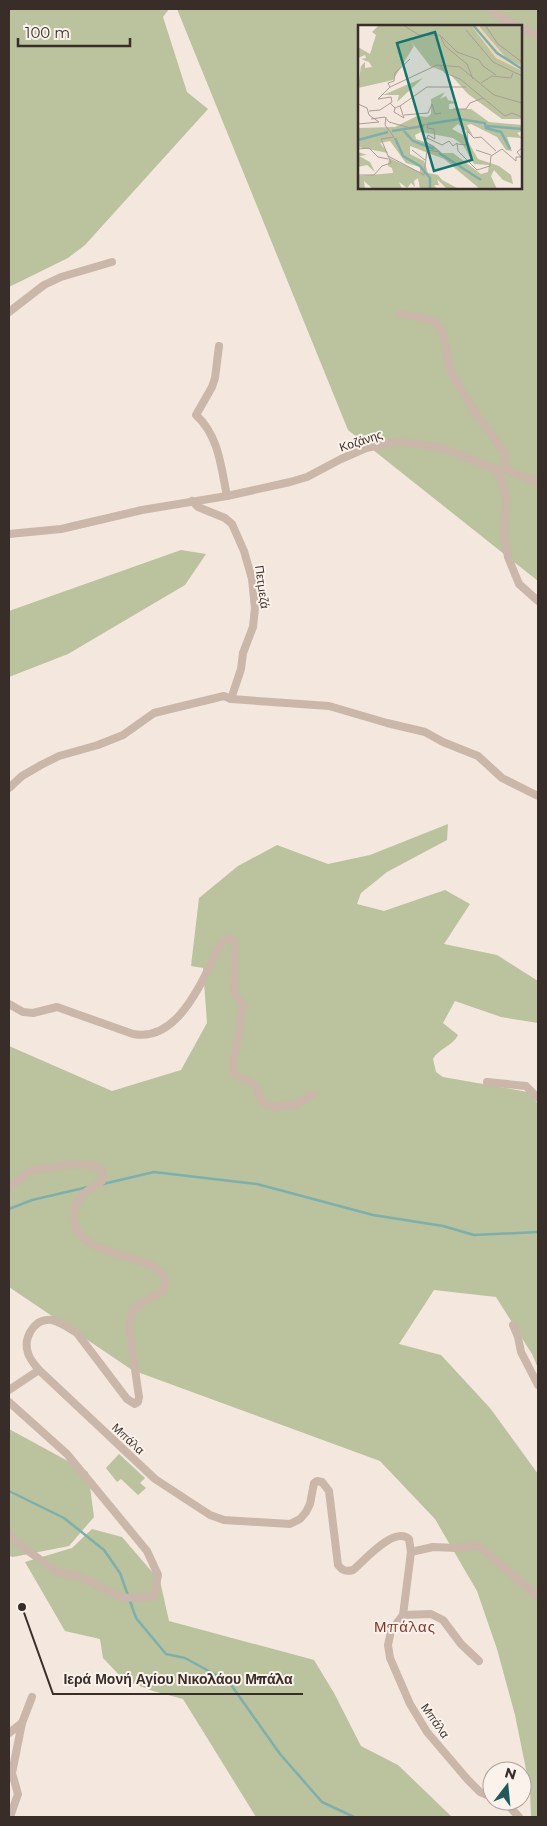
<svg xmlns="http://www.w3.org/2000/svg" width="547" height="1826" viewBox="0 0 547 1826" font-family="Montserrat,sans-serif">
  <rect width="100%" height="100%" fill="#f3e7de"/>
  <g fill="#bac29e" fill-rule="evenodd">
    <path d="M9,9H169L163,17L187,92L208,109L85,245L68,258L9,287Z"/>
    <path d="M177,9H538V581L348,430ZM360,26H521V188H360Z"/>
    <path d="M181,550L206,554L185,585L68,654L9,677V611Z"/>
    <path d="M448,824L447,840L387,872L361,893L357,904L384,911L445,890L470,904L444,944L497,955L538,981V1023L501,1017L455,1001L443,1023L458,1035C453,1046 439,1048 433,1059L436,1072L443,1077L528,1092L538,1104V1368L532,1354L496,1297L434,1290L399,1344L441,1355L490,1408L538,1474V1817H531L530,1789L515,1715L497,1649L477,1591L435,1519L380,1461L132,1370L9,1287V1046L112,1091L181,1070L207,1023L203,968L191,966L199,898L238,866L277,845L328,864L370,855Z"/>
    <path d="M9,1429L88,1472L94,1517L69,1546L13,1557L9,1556Z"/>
    <path d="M119,1454L145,1478L140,1483L146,1488L138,1495L121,1479L117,1482L106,1468Z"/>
    <path d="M92,1529L122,1537L160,1581L169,1621L314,1660L334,1693L361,1746L398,1765L452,1817H256L183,1699L153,1691L124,1680L103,1658L100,1639L65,1631L25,1562L72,1548Z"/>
  </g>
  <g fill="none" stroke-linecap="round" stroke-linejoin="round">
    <g stroke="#7db0ad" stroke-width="2.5">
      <path d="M103,1184L154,1172L257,1184L373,1215L443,1226L474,1235L538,1232"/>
      <path d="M9,1209L32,1200L88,1187"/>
      <path d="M9,1491L64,1518L104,1550L120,1573L136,1618L166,1654L185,1658L229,1682L280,1754L322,1802L354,1817"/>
    </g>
    <g stroke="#cbb6aa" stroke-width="8">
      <path d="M490,9L500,17L517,26"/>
      <path d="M521,28L538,36"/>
      <path d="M9,312L44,285L61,277L112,262"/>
      <path d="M400,314L424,318L435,322L440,327L444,336L449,366L457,383L477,415L504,452L506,470"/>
      <path d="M219,346L215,378L212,387L196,415C219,436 221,467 227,496"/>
      <path d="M495,469L502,482L506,496L504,536L508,557L519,584L538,601"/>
      <path d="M192,501L198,507L225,518L232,524L244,551L252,579L255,608L253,627L243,653L241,669L231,699"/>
      <path d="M9,534L61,529L142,510L227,496L290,482L307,477L341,459L366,448L393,442L410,443L437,447L456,453L495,469L506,470L538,482"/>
      <path d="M9,788L22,776L41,765L59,756L98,745L123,735L154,713L224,696L231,699L329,706L387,723L425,732L443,742L478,756L502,778L538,796"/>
      <path d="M9,1004L23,1012L33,1013L57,1007L133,1034C180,1043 203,977 221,944L224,940L230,938L235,942L234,992L243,1006L240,1016V1032L233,1059V1069L235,1075L252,1083L257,1088L259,1096L265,1104L274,1107L295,1105L313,1094"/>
      <path d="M487,1082L526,1086L538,1098"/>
      <path d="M9,1188L30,1171L73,1164L93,1165L103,1171L102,1181C88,1190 75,1197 74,1215C72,1255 138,1252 160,1271C167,1278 166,1284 162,1292C143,1304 131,1301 129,1328L139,1397L138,1402L135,1404L127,1399L77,1333C69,1328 61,1322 52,1320C34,1318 23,1338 28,1353C30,1360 35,1365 39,1370L155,1479L210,1515L224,1520L290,1524L300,1519L306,1512L310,1504L314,1483L317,1481L322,1482L329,1491L338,1565C342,1570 345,1572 353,1570C365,1560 394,1526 409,1539L411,1552L403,1615L391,1631L388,1645L390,1658L410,1704L427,1732L468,1780L480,1792L492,1797"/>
      <path d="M513,1325L518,1337L521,1352L538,1385"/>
      <path d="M9,1390L39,1370"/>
      <path d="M9,1402L67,1454L147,1551L158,1575L154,1597L123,1598L78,1576L57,1572L16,1542L9,1532"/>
      <path d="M411,1552L433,1547L456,1548L478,1545L538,1597"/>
      <path d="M403,1615L431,1614L443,1620L461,1644L479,1661"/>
      <path d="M9,1733L22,1723L32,1697"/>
      <path d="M501,1801L508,1805L519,1817"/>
      <path d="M10,1817L18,1794L12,1773L22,1723"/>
    </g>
  </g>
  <g text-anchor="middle" stroke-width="4" stroke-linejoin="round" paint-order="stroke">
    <g font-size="12" fill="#392d29" stroke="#faf2eb">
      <text transform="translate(361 441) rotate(-18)" y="4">Κοζάνης</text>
      <text transform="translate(262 587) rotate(82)" y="4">Πετμεζά</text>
      <text transform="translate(128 1439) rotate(43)" y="4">Μπάλα</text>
      <text transform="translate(435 1721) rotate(55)" y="4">Μπάλα</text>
    </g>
    <g font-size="15" letter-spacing="1" fill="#883022" stroke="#faf2eb">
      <text x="405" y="1632">Μπάλας</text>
    </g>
  </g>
  <g transform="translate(358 25)">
    <rect width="164" height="164" fill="#f3e7de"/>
    <path d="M21,0H164V94H144L110,69L92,49L72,41L52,15L56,21L35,55L0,63L3,41L7,37V43L14,42L11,37L3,34L8,33L7,30L0,33V22L12,29L18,10L14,7ZM65,53L39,77L41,70H25ZM87,67L82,74L88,71L90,75L100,78L91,79V84H113L131,97L164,100V106L159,108L164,113L149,112L154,126L148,125L139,112L113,99L109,100L115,111L100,99L94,104L107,111L120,134L141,141L153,150L155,159L145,155L136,145L133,151L139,164H122L86,134L52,121V129L66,136L70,148L80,150L84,155L101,164H89L79,154L81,160H76L79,164H62L60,153L56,156L57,162L53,158L49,163L41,157L44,164H15L6,156L7,164H0V151L35,148L34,143L30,141L31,133L62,147V142L48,138L32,116L22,118L30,128L0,122V103L37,102L59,91L69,92L73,89V74ZM63,107L95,113L105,120L116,139L131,140L130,147L123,149L95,128H84L75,120L58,114L57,110ZM0,127L9,130L1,131L12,137L17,147L9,140L0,142Z" fill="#bac29e" fill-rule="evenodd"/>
    <path d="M113,0H120L149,34L164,41V46L138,33Z" fill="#eed5b5"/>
    <path fill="none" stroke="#7db0ad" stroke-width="2.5" d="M115,0L139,28L164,44M70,99L102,94L127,98L128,103L143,107L152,124M129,101L164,104M34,106L66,101M46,106L55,116L76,124M37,113L45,131L62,141L72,153V164M0,115L30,107M81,128L123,155"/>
    <path fill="none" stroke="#a99d96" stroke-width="1" d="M45,0L61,10H82L87,21L109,39L115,54M127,0L140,19L164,37M108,5L135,37L164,51M84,12L99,27L121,35L125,41L138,50M83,41L87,48L102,54L147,91L154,88L164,92M123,58L134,51L153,53L155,48M32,62L30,58L36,56L37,48L52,34M32,78L37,83L42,81L46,93L36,87L37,83M0,79L9,83L11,90L21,97L0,99M42,81L69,62H108M95,84H108L112,78L125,73M11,86L22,85L34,77L33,72L20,74L32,62L79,40L102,42L136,70L164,78M46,90L70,88L74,79L77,89L83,88M13,94L27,92L31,97L52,103L70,99M70,99L69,103L76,104L77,114L70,110L69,113L84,120L91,116L95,121L99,118L100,126L119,145L132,141L133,131L144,124L158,136V132H163L159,127L164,123M99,119L110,120L109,106L116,113L123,112L138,126M0,124L11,123L20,132L30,134M54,125L67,135M118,125L133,130M30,131L66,150L69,125L82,127L67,116L69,113M0,150H16L24,141L33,138L23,114L36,112L27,100L28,92"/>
    <path fill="#0f766e" fill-opacity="0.15" stroke="#0f766e" stroke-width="2.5" d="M77,7L114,135L76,146L39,18Z"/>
    <rect width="164" height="164" fill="none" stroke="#392d29" stroke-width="2.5"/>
  </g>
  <path fill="none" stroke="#392d29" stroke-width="2" d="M22 1607L53 1694H303"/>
  <circle fill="#392d29" stroke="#faf2eb" stroke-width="2" cx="22" cy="1607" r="5"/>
  <g font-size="14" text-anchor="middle" font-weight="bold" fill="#392d29" stroke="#faf2eb" stroke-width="4" stroke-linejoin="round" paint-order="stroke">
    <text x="178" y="1684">Ιερά Μονή Αγίου Νικολάου Μπάλα</text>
  </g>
  <rect width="547" height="1826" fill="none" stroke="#392d29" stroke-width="20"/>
  <g transform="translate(507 1786) rotate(16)"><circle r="24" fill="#faf2eb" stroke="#ada39d"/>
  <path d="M0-4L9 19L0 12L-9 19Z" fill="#1f5b59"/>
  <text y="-8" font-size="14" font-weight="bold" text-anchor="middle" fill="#392d29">N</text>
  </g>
  <path d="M18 38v8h112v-8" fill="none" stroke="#392d29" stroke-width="2.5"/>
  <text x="25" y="38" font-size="15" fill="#392d29" stroke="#faf2eb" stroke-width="4" paint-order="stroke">100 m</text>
</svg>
